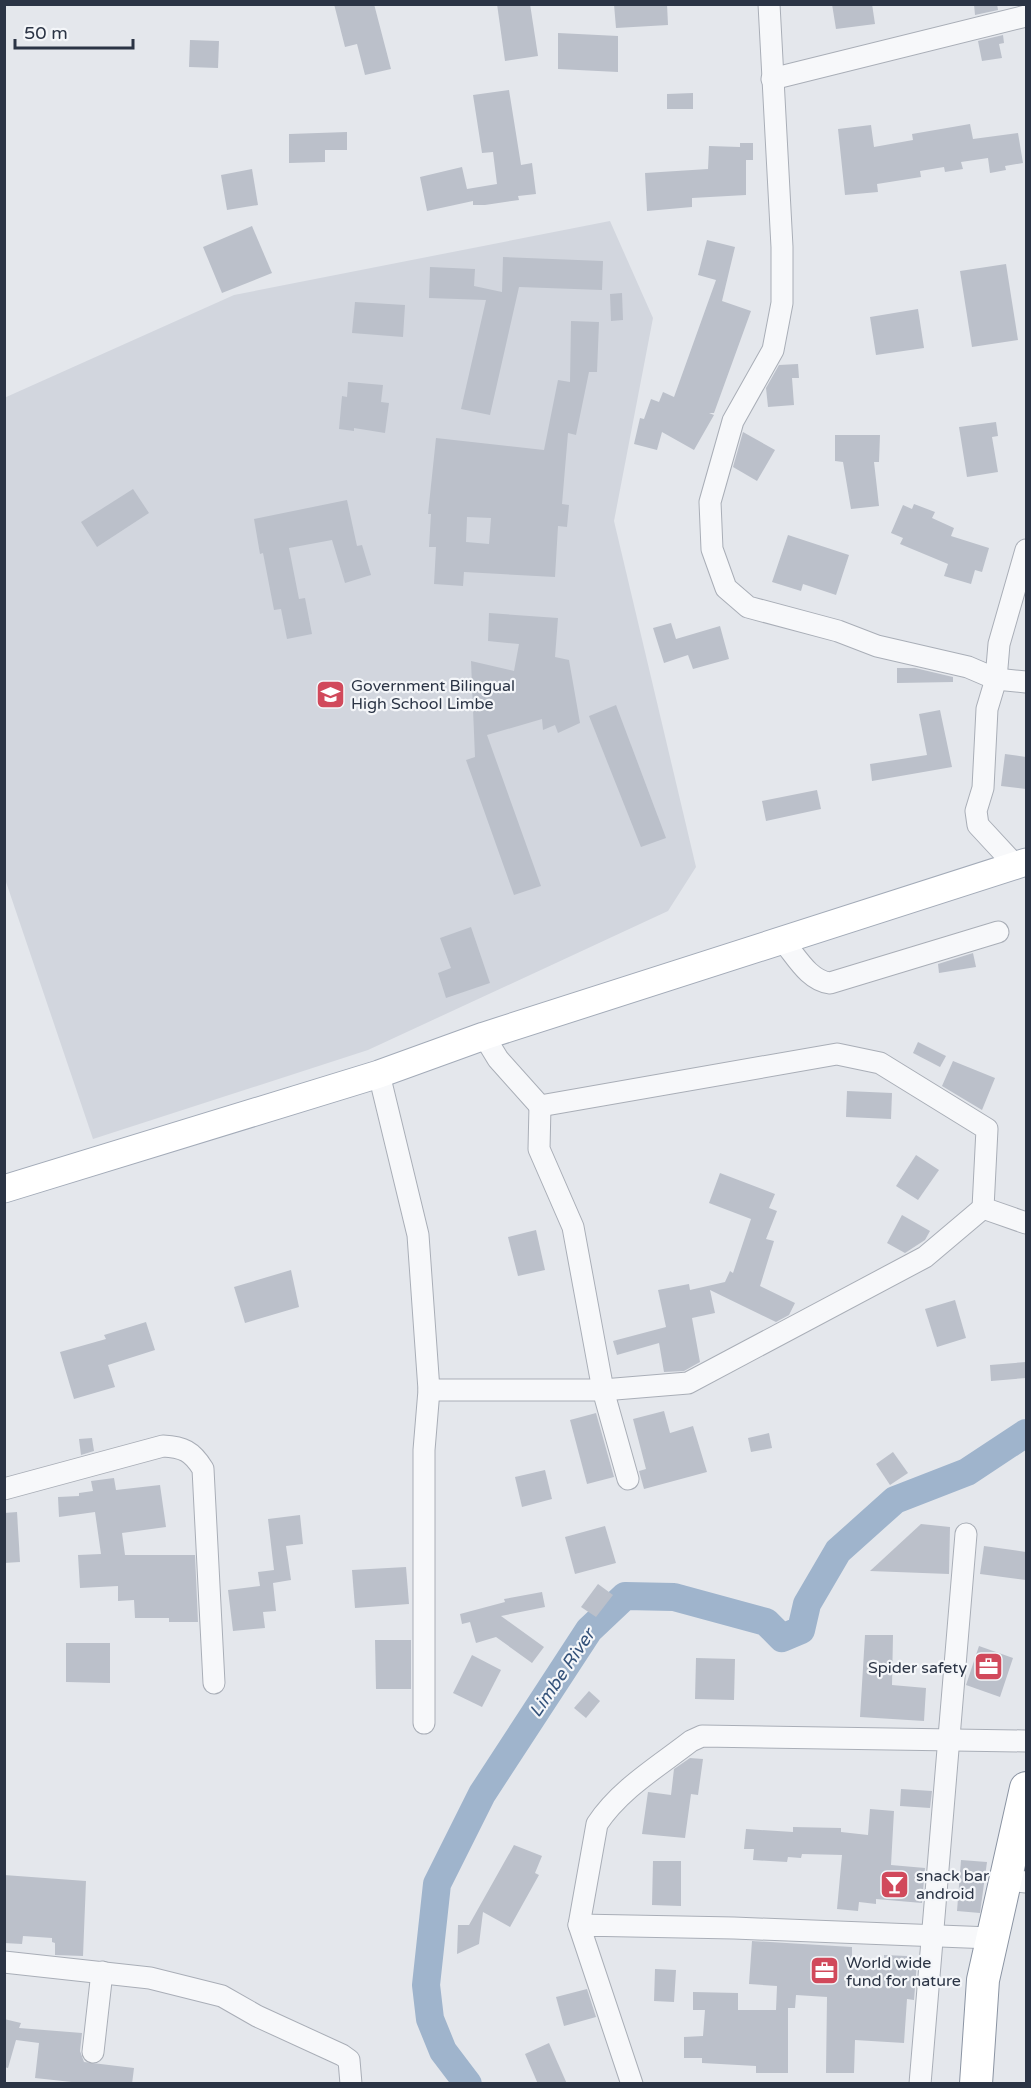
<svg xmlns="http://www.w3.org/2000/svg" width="1031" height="2088" viewBox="0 0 1031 2088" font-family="'Varela Round',sans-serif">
  <rect width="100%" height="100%" fill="#e4e7ec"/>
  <path fill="#d2d6de" d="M610,221L653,318L614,521L696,867L668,911L368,1050L93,1139L5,879L4,398L234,295Z"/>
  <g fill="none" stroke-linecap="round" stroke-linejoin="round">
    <path stroke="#9fb4cc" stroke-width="28" d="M468,2084L443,2051L430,2019L426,1985L437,1884L482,1794L589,1630L625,1596L674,1597L766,1622L782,1638L801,1630L807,1604L838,1551L895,1500L967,1472L1026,1433"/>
  </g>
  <g fill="#bbc0ca" fill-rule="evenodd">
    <path d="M334,4H374L391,69L365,75L357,44L345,47Z"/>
    <path d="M497,4H530L538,56L505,61Z"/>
    <path d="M614,4H667L668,25L616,28Z"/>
    <path d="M832,4H872L875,24L836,29Z"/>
    <path d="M974,4H997L998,10L975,15Z"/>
    <path d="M558,33L618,36V72L558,69Z"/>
    <path d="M1003,35L1004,43L999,44L1002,58L982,61L978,41Z"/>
    <path d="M190,40L219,41L218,68L189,67Z"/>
    <path d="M509,90L521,165L532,163L536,194L518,196L519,200L485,205H473V201L427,211L420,177L462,167L467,189L497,184L493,152L482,153L473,95Z"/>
    <path d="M693,93V109H667V94Z"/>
    <path d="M970,124L973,139L1018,133L1023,163L1005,166L1006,170L990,173L988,158L961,162L963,169L945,172L944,167L920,171L921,177L877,184L878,192L845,195L838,129L871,125L874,147L913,140L912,134Z"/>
    <path d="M347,132V150H325V162L289,163V134Z"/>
    <path d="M740,143H753V160H746V195L692,198V207L647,211L645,173L708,169L709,146L740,147Z"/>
    <path d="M252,169L258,205L227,210L221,175Z"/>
    <path d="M252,226L272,273L222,293L203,247Z"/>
    <path d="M707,240L735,247L722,301L751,311L714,413H709L714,415L694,450L662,432L657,450L634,444L640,418L644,419L651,399L659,402L663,392L674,397L716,280L698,275Z"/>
    <path d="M503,257L603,261L602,290L519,287L490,415L461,409L486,300L429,298L430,267L475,269L474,286L502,292Z"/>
    <path d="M1006,264L1018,340L972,347L960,271Z"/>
    <path d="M622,293L623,320L611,321L610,294Z"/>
    <path d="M355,302L405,305L403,337L352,333Z"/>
    <path d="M918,309L924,348L876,355L870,317Z"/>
    <path d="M571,321L599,322L597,372H589L576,435L568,433L562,504L569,505L567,527L558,526L555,577L464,572L463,586L434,584L436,547H429L431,514H428L436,438L544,450L558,380L570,382ZM467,517L491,518L489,544L466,542Z"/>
    <path d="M798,364L799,378H792L794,405L768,407L766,388L779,365Z"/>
    <path d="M348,382L383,385L381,402L389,403L385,433L354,428V431L339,429L342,396L347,397Z"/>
    <path d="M996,422L998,436L992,437L998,472L967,477L959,427Z"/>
    <path d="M743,432L775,450L757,481L733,467Z"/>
    <path d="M835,435H880L879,462H874L879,506L851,509L843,462L835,461Z"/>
    <path d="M133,489L149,513L97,547L81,522Z"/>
    <path d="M347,500L357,546L362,545L371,575L345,583L332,540L289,548L299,599L305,598L312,634L287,639L281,609L274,610L263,553L260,554L254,519Z"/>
    <path d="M914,504L935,512L932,518L954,528L951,536L989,548L982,572L975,570L971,584L944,576L948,564L900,544L903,538L891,533L903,505L912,509Z"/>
    <path d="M788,535L849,555L836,595L803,584L801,591L772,582Z"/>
    <path d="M489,613L558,618L555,657L569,660L580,723L558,733L555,725L543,730L542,719L487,735L541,886L514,895L466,760L475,757L471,661L514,671L519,644L488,641Z"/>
    <path d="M671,623L676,639L720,626L729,659L693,669L688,655L664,663L653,628Z"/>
    <path d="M897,668H915L953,677V682L897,683Z"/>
    <path d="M616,705L666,838L641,847L589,716Z"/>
    <path d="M940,710L952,767L872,781L870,764L927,755L919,714Z"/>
    <path d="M1005,754L1026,757V789L1001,786Z"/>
    <path d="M817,790L821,809L766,821L762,801Z"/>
    <path d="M471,927L490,983L446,998L438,973L451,968L440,938Z"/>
    <path d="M973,953L976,967L939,973L938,964Z"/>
    <path d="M918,1042L946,1056L940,1067L913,1053Z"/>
    <path d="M953,1061L995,1078L982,1110L942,1086Z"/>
    <path d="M847,1091L892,1093L891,1119L846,1117Z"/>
    <path d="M916,1155L939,1170L918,1200L896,1186Z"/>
    <path d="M720,1173L775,1194L769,1208L777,1211L766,1239L774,1241L760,1286L795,1303L789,1315L776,1322L710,1290L715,1313L692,1318L700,1362L684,1371L664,1372L659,1343L617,1355L613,1341L666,1327L658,1290L689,1284L690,1290L725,1282L730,1271L733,1273L751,1219L709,1203Z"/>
    <path d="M902,1215L930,1231L925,1240L905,1253L887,1243Z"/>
    <path d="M536,1230L545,1270L518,1276L508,1237Z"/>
    <path d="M291,1270L299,1307L245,1323L234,1287Z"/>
    <path d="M955,1300L966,1338L937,1347L925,1309Z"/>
    <path d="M146,1322L155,1350L108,1365L115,1387L74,1399L60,1352L106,1339L104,1335Z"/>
    <path d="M1026,1362V1378L991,1381L990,1365Z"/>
    <path d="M664,1411L670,1433L693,1426L707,1472L644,1489L639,1471L646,1469L633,1419Z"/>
    <path d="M596,1413L614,1477L587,1484L570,1420Z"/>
    <path d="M769,1433L772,1448L751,1452L748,1438Z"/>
    <path d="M92,1438L94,1451L81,1455L79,1439Z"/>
    <path d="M893,1452L908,1473L890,1485L876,1464Z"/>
    <path d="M545,1470L552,1499L522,1507L515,1477Z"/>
    <path d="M114,1478L116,1490L160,1485L166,1527L122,1533L125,1555H195L198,1622H169V1618H135L134,1600L118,1601V1586L80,1588L78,1555L101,1554L95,1512L59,1517L58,1497L79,1496V1493L93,1491L91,1481Z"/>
    <path d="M17,1512L20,1562L4,1563V1513Z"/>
    <path d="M300,1515L303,1544L286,1546L291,1580L273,1583L276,1611L263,1612L265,1628L233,1631L228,1590L260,1586L258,1572L274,1570L268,1519Z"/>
    <path d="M921,1524L950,1527L949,1574L870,1571Z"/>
    <path d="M605,1526L616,1563L575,1574L565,1537Z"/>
    <path d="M984,1546L1026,1552V1580L980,1574Z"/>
    <path d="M406,1567L409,1604L355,1608L352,1570Z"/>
    <path d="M598,1584L613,1595L596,1617L581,1607Z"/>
    <path d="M542,1592L545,1607L501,1616L544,1647L532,1663L496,1637L476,1643L470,1622L462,1624L460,1614L505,1602L504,1599Z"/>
    <path d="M865,1635H893L892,1685L926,1688L924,1721L860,1717Z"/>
    <path d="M375,1640H411V1689H376Z"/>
    <path d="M66,1643H110V1683L66,1682Z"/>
    <path d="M979,1646L1013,1658L1000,1697L966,1685Z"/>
    <path d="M472,1655L501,1670L482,1707L453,1693Z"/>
    <path d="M696,1658L735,1659L734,1700L695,1699Z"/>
    <path d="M589,1691L600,1701L586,1718L574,1708Z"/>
    <path d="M690,1758L703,1759L698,1795L691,1794L685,1838L642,1834L648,1792L671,1795L674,1769Z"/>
    <path d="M901,1789L932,1791L930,1808L900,1806Z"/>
    <path d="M870,1809L894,1811L891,1865L925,1868L922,1903L876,1899V1904L859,1902L858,1911L837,1909L842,1855L802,1854L801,1858L788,1857L787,1862L753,1860L754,1849H744L746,1829L793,1832V1827L841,1828V1832L868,1835Z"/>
    <path d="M514,1845L542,1856L535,1873L539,1875L510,1927L483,1912L479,1944L457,1954L458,1925H469Z"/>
    <path d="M961,1860L987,1862L980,1913L957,1911Z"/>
    <path d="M653,1861H681V1906L652,1905Z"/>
    <path d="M4,1875L86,1881L83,1956L55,1955V1943L52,1942V1938L23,1936L22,1944L4,1943Z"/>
    <path d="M752,1941L852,1947V1959L884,1960V1955L907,1956V1962H917L914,2000L907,1999L904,2043L855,2040L854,2073H826L827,1997L796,1995L795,2008H788V2073H756V2066L702,2063V2058H684V2037L703,2036L705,2010H693V1992L738,1993V2010H776L777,1986L749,1984Z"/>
    <path d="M655,1969L676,1970L674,2002L654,2001Z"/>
    <path d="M587,1989L596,2017L564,2026L556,1997Z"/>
    <path d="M4,2019L21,2023L19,2028L82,2033L80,2051L84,2062L134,2068L132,2084H90L35,2078L39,2043L16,2040L8,2068L4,2067Z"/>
    <path d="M549,2043L567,2084H538L525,2054Z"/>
  </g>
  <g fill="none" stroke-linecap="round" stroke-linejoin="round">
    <defs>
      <g id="minor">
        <path d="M769,4L782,247V303L773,350L733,421L710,502L712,549L726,588L748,607L838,631L877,646L968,667L996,679L1026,682"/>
        <path d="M772,79L1026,16"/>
        <path d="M1016,866L978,825L976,811L983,788L987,709L996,679L999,644L1026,550"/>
        <path d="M783,941C796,956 809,981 830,983L998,932"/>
        <path d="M484,1036L498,1059L540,1106L837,1054L880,1063L987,1129L983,1208L1026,1223"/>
        <path d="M379,1074L418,1235L429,1390L424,1450V1723"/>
        <path d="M540,1106L539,1149L573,1227L603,1390L688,1383L925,1257L983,1208"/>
        <path d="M429,1390H603L628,1479"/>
        <path d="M4,1489L163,1446C183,1447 192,1451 203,1469L214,1683"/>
        <path d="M1005,1880L1026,1882"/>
        <path d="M579,1925L597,1824C620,1789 659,1766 691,1741L702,1736L1026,1741"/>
        <path d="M4,1962L150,1978L222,1996L257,2016L342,2055L349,2060L351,2084"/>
        <path d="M93,2052L102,1972"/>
        <path d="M632,2084L579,1925L734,1928L991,1938"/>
        <path d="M920,2084L966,1534"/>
      </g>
      <path id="major" d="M4,1189L379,1074L484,1036L1026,862"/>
      <path id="highway" d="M976,2084L983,1980L1026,1788"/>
    </defs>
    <use href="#minor" stroke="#a9aeb7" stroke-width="23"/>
    <use href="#major" stroke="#a3abb8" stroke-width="29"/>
    <use href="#highway" stroke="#8b94a3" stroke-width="34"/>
    <use href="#minor" stroke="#f7f8fa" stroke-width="21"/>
    <use href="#major" stroke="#fff" stroke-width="27"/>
    <use href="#highway" stroke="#fff" stroke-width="32"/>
  </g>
  <defs>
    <symbol id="school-square" viewBox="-11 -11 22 22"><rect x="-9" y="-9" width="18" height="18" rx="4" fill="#d1495b" stroke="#f4f6f9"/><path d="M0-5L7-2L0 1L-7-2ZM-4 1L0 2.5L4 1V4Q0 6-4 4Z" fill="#fff"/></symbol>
    <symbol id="office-square" viewBox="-11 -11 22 22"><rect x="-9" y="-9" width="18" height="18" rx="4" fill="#d1495b" stroke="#f4f6f9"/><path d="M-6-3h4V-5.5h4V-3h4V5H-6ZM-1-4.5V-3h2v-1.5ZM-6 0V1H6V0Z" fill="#fff"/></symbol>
    <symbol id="bar-square" viewBox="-11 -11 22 22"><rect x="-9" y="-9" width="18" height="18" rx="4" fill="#d1495b" stroke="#f4f6f9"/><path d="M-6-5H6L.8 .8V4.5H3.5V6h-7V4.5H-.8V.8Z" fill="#fff"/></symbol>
  </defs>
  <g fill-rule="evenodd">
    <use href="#school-square" x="314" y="678" width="33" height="33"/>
    <use href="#office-square" x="972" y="1650" width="33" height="33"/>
    <use href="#bar-square" x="878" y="1868" width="33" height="33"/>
    <use href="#office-square" x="808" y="1954" width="33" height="33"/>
  </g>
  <g text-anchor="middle" stroke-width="4.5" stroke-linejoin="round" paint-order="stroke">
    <g font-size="16" fill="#2b3445" stroke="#f4f6f9" text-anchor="start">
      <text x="351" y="691">Government Bilingual<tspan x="351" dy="18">High School Limbe</tspan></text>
      <text x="967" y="1673" text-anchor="end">Spider safety</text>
      <text x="916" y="1881">snack bar<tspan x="916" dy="18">android</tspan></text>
      <text x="846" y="1968">World wide<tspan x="846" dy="18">fund for nature</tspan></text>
    </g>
    <g font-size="18" font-style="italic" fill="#34527a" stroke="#f4f6f9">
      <text transform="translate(562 1673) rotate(-56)" y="6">Limbe River</text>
    </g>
  </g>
  <rect width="1031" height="2088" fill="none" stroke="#2b3445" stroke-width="12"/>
  <path d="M15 39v9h118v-9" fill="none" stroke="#2b3445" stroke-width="3"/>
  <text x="24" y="39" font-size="18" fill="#2b3445" stroke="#f4f6f9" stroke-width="4.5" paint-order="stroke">50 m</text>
</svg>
